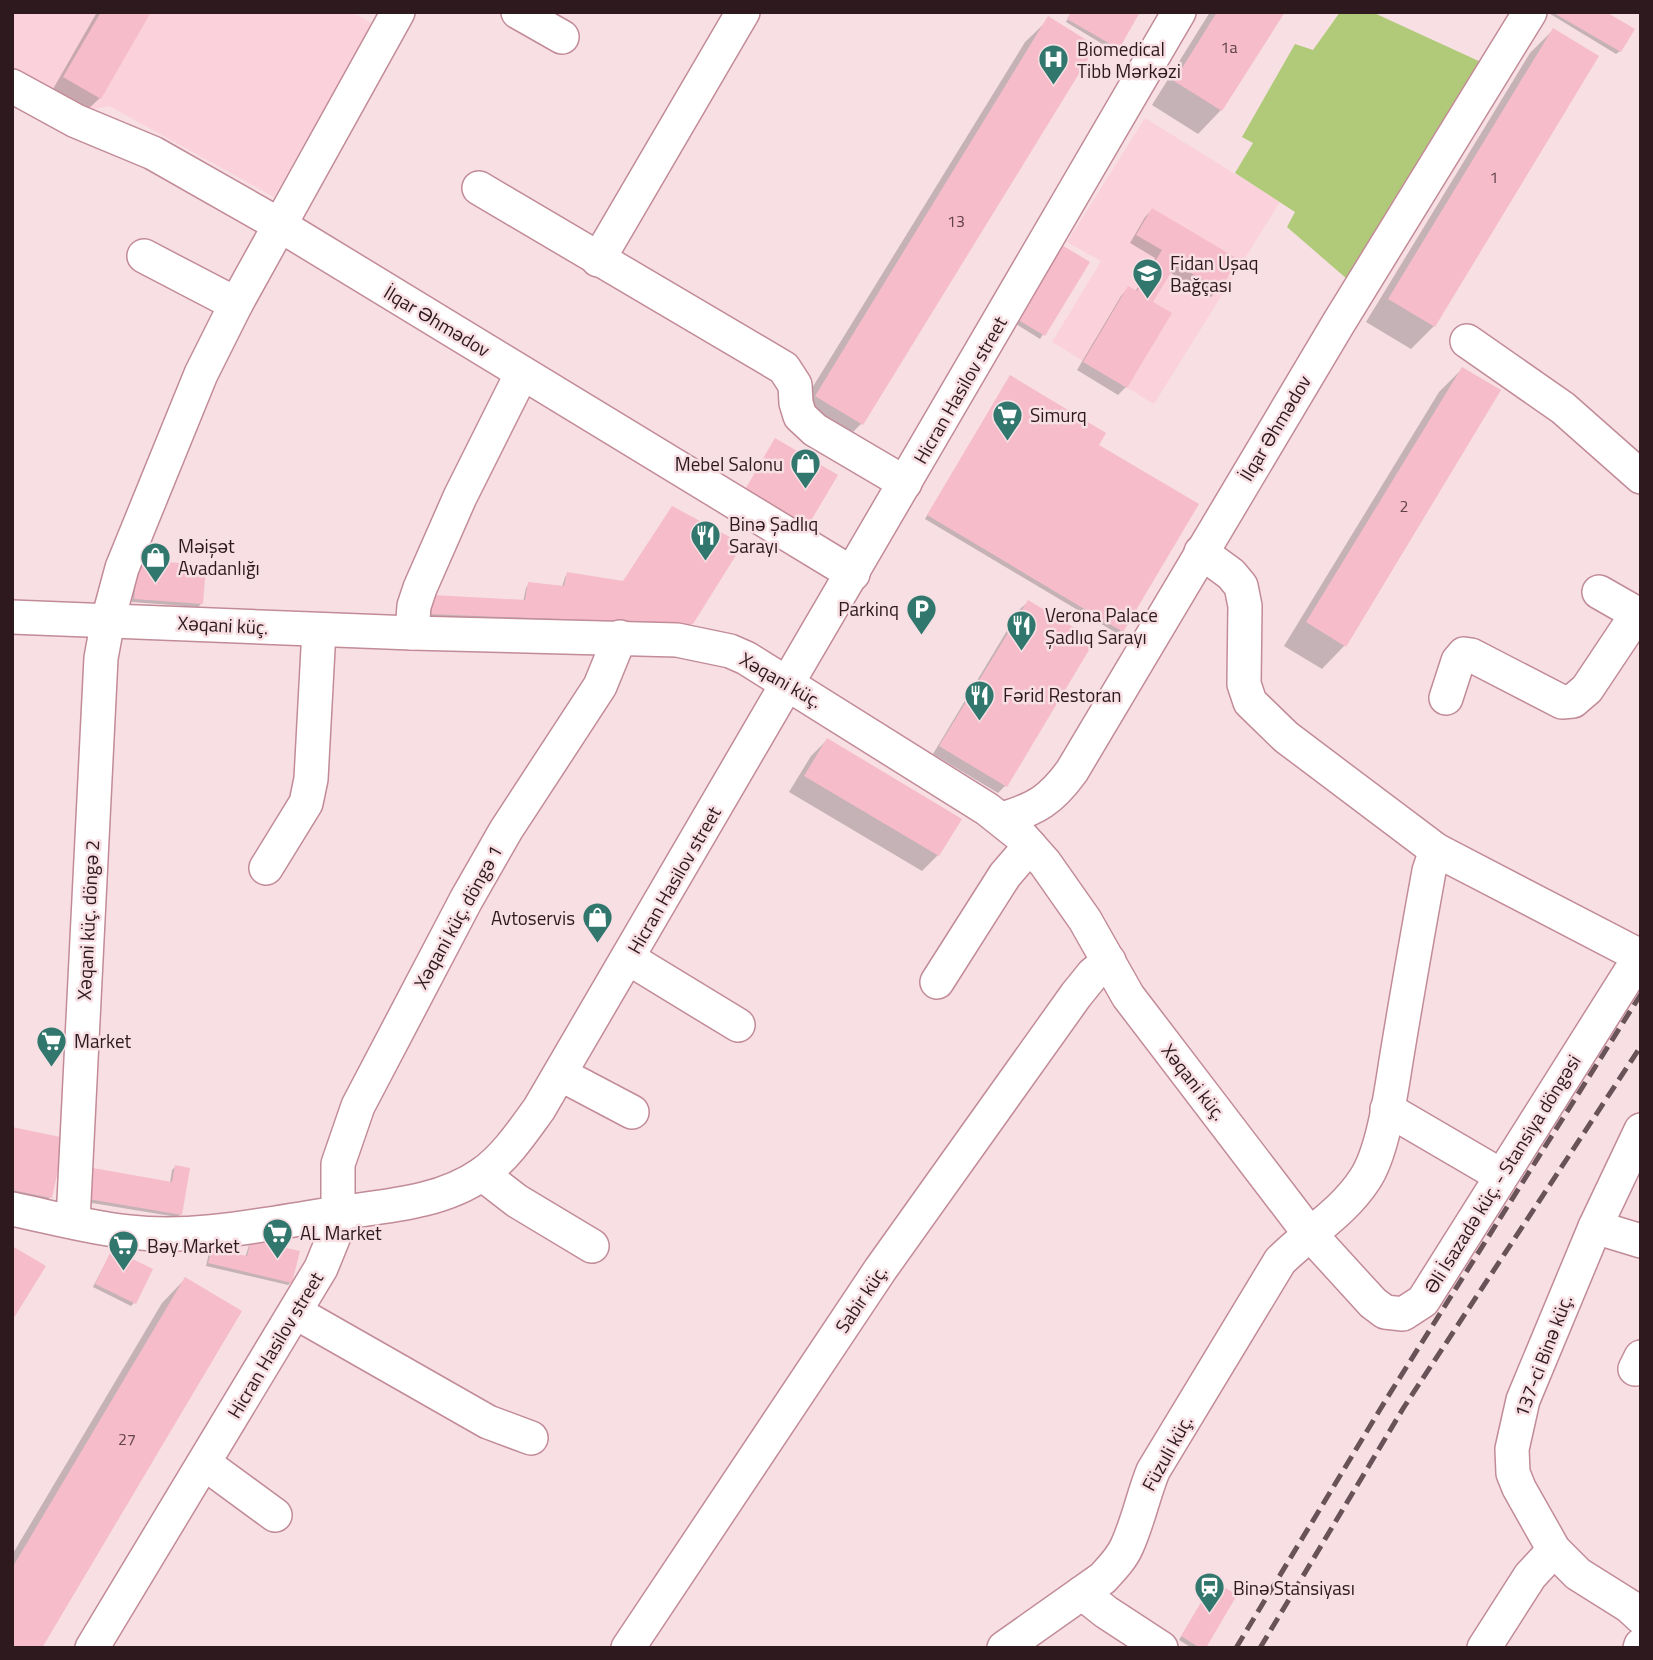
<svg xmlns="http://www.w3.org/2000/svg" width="1653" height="1660" viewBox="0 0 1653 1660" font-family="'Titillium Web',sans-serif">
  <rect width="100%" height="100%" fill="#f7dfe4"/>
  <g fill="#fbd2db">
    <path d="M12,12H352L373,24L274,197L109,106L81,112L12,71Z"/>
    <path d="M1145,118L1280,202L1154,404L1052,342L1101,261L1067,242Z"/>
  </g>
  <path fill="#b1ca79" d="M1340,12H1372L1483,63L1347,279L1287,227L1295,212L1235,173L1253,143L1242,137L1295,44L1313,50Z"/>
  <g fill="#0003">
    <path d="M97,12H149L100,98L88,109L53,89Z"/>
    <path d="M1072,12H1138L1114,51L1066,22Z"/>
    <path d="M1210,12H1283L1221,110L1198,134L1152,105Z"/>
    <path d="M1547,12H1602L1620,51L1616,54Z"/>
    <path d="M1049,19L1094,46L861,424L838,447L793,419L1025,42Z"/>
    <path d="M1553,30L1434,326L1411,349L1366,322L1530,53Z"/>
    <path d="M1152,210L1236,259L1218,289L1211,297L1169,272L1151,303L1169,314L1126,387L1118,395L1077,370L1121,296L1128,288L1135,292L1155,258L1130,243L1145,217Z"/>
    <path d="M1088,263L1040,339L1013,322Z"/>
    <path d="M1462,369L1345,645L1322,669L1284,646L1439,392Z"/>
    <path d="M1008,381L1097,445L1122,630L1118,634L925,519Z"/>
    <path d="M672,508L692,623L688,626L424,617L431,601L523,602L526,588L529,584L562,587L565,577L568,574L623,582Z"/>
    <path d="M135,565L202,603L198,607L132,602Z"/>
    <path d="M1028,602L1005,786L998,793L933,754L1020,609Z"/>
    <path d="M827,740L959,819L938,855L922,871L789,792L811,756Z"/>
    <path d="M12,1129L50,1197L47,1201L12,1193Z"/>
    <path d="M175,1167L181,1214L177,1217L86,1202L90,1174L94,1170L170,1183L172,1170Z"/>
    <path d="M252,1242L291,1282L288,1285L206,1266L209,1253L212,1250L245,1258L249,1245Z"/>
    <path d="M110,1254L134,1303L131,1306L93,1287Z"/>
    <path d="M185,1279L12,1648V1555L162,1303Z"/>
    <path d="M1211,1586L1204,1648H1192L1179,1640Z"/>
  </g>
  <g fill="#f6bcca">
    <path d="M101,12H151L101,99L63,77Z"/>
    <path d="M1071,12H1140L1119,49L1067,19Z"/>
    <path d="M1217,12H1285L1222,111L1174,81Z"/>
    <path d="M1552,12H1606L1635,29L1621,52Z"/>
    <path d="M1048,16L1096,46L863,425L815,396Z"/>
    <path d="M1553,28L1599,56L1435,327L1388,299Z"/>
    <path d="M1152,208L1238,259L1220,290L1176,264L1153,302L1172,313L1127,388L1083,362L1128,286L1137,291L1162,250L1136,235Z"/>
    <path d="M1060,244L1090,262L1045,336L1015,318Z"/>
    <path d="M1462,367L1501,390L1346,647L1306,622Z"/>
    <path d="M1010,375L1106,433L1099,445L1199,504L1123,632L927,515Z"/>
    <path d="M775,438L838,475L806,529L743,493Z"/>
    <path d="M672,506L743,544L693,624L426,614L433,595L525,600L528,582L564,586L567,572L623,581Z"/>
    <path d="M138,560L206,565L203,604L134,599Z"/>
    <path d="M1028,600L1095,640L1007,787L939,746Z"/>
    <path d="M827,738L962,819L939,856L804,776Z"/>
    <path d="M12,1127L65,1138L52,1198L12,1190Z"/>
    <path d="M175,1165L190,1168L182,1215L88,1199L93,1168L172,1182Z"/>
    <path d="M251,1240L300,1251L292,1283L208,1263L212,1248L247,1256Z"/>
    <path d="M12,1246L46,1266L12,1321Z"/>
    <path d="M112,1249L153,1269L136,1304L95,1284Z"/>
    <path d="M185,1277L242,1311L42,1648H12V1568Z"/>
    <path d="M1214,1581L1237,1595L1206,1648H1200L1181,1636Z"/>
  </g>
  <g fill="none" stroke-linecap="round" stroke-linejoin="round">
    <defs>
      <g id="minor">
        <path d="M518,12L562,37"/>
        <path d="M12,86L76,121L153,153L278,224L853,574"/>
        <path d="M479,188L784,368L795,385L796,403L800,416L815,430L905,483"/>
        <path d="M144,256L236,304"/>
        <path d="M598,260L743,12"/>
        <path d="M1467,341L1563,408L1641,477"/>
        <path d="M1201,552L1231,574L1241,586L1245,606L1244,684L1250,702L1286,737L1436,850L1640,956"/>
        <path d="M1599,592L1641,616"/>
        <path d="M12,617L412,633L677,640L730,651L746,658L987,809L1021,836L1045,863L1085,920L1128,996L1309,1233L1373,1303L1385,1312L1403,1314L1423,1301L1641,955"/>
        <path d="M412,633L414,606L420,588L460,497L522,373"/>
        <path d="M1446,698L1458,661L1464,654L1471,655L1562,702L1573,701L1587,689L1637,614"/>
        <path d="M1002,819C1036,809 1051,800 1072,771L1338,324L1530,12"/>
        <path d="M266,868L306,803L311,779L319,630"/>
        <path d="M628,958L738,1025"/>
        <path d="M937,982L1005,875L1030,846"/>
        <path d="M560,1074L632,1112"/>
        <path d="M1387,1109L1500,1175"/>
        <path d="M1641,1130L1595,1227L1523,1400L1512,1449L1513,1473L1519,1488L1554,1550L1578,1574L1629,1606L1641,1617"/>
        <path d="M482,1174L517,1201L592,1246"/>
        <path d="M12,1209C51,1217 90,1228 129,1232C198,1240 269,1223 338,1213V1164L358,1106L466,900L506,830L600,686L620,637"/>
        <path d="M73,1221L101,658L108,620L122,568L201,374L236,304L398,12"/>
        <path d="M1595,1227L1641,1241"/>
        <path d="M295,1312L488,1422L531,1438"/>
        <path d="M1635,1369L1641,1357"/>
        <path d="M204,1463L275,1515"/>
        <path d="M1082,1593L1106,1612L1161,1648"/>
        <path d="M92,1648L321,1268L334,1236L338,1213C385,1206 441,1203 482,1174C505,1158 523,1131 539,1109L1179,12"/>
        <path d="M628,1648L880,1270L1076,995L1093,974L1109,961"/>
        <path d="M1004,1648L1103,1578C1112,1568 1122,1558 1127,1546C1138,1522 1143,1496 1153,1471L1280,1261C1308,1233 1343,1213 1365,1179C1384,1150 1391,1091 1397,1055C1407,994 1418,932 1429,871L1436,850"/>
        <path d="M1484,1648L1530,1576L1554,1550"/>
        <path d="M1640,1648L1641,1645"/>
      </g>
    </defs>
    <use href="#minor" stroke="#c28b98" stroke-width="36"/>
    <use href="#minor" stroke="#fff" stroke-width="33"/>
    <g stroke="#695359" stroke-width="5" stroke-dasharray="14 7" stroke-linecap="butt">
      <path d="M1236,1648L1387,1398L1641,994"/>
      <path d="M1260,1648L1404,1407L1641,1046"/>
    </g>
  </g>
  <defs>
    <symbol id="hospital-pin" viewBox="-11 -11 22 30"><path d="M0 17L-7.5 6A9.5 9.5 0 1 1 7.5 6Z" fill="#31776d" stroke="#f7dfe4"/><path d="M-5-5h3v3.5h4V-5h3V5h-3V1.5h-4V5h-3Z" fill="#fff"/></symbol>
    <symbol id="school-pin" viewBox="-11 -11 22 30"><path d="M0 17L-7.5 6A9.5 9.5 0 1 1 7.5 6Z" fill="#31776d" stroke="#f7dfe4"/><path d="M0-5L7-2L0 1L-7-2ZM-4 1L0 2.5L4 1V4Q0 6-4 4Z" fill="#fff"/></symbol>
    <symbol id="supermarket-pin" viewBox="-11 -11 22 30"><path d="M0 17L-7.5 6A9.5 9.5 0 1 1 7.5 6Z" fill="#31776d" stroke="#f7dfe4"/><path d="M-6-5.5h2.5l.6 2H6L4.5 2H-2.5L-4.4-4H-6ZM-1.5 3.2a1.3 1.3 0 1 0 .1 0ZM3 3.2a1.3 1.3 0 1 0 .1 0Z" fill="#fff"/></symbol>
    <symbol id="shop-pin" viewBox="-11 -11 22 30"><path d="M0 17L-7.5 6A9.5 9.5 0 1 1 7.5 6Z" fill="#31776d" stroke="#f7dfe4"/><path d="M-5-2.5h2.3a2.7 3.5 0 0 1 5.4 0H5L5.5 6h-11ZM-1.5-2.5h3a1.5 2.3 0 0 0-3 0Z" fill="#fff"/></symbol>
    <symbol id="restaurant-pin" viewBox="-11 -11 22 30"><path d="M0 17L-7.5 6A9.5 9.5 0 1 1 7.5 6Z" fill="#31776d" stroke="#f7dfe4"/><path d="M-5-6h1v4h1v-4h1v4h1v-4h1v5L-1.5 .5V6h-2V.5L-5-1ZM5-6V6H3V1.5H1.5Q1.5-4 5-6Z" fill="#fff"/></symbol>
    <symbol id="parking-pin" viewBox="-11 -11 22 30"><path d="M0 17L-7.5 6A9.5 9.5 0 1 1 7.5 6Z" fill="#31776d" stroke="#f7dfe4"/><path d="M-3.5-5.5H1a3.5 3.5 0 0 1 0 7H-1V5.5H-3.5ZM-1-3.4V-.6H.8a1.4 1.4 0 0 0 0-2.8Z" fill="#fff"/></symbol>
    <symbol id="station-pin" viewBox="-11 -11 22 30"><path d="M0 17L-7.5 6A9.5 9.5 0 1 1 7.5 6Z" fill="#31776d" stroke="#f7dfe4"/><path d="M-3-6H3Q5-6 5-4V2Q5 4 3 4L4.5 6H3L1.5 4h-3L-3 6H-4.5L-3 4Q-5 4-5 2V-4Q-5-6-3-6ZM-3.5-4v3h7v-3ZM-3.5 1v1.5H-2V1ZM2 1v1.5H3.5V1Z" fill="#fff"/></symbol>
  </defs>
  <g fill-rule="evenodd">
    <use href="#hospital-pin" x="1036" y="42" width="35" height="47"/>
    <use href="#school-pin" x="1130" y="256" width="35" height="47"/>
    <use href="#supermarket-pin" x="990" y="398" width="35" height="47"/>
    <use href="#shop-pin" x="788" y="446" width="35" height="47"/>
    <use href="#restaurant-pin" x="688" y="518" width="35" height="47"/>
    <use href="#shop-pin" x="138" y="540" width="35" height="47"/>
    <use href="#parking-pin" x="904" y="592" width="35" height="47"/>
    <use href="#restaurant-pin" x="1004" y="608" width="35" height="47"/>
    <use href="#restaurant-pin" x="962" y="678" width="35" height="47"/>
    <use href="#shop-pin" x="580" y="900" width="35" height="47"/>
    <use href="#supermarket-pin" x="34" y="1024" width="35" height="47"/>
    <use href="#supermarket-pin" x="260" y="1216" width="35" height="47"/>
    <use href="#supermarket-pin" x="106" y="1228" width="35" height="47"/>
    <use href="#station-pin" x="1192" y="1570" width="35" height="47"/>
  </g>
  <g text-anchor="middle" stroke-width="5" stroke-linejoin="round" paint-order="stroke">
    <g font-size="16" fill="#60424a">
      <text x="1229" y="53">1a</text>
      <text x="1494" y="183">1</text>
      <text x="956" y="227">13</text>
      <text x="1404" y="512">2</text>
      <text x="127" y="1445">27</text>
    </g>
    <g font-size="19" fill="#2e191f" stroke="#f7dfe4" text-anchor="start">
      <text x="1077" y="56">Biomedical<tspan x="1077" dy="22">Tibb Mərkəzi</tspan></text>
      <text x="1170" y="270">Fidan Uşaq<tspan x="1170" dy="22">Bağçası</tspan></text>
      <text x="1030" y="422">Simurq</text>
      <text x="783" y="471" text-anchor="end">Mebel Salonu</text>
      <text x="729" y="531">Binə Şadlıq<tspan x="729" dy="22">Sarayı</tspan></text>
      <text x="178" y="553">Məişət<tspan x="178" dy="22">Avadanlığı</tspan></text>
      <text x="899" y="616" text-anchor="end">Parkinq</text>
      <text x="1045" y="622">Verona Palace<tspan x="1045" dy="22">Şadlıq Sarayı</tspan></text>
      <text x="1003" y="702">Fərid Restoran</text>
      <text x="575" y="925" text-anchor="end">Avtoservis</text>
      <text x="74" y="1048">Market</text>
      <text x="300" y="1240">AL Market</text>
      <text x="147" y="1253">Bəy Market</text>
      <text x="1233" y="1595">Binǝ Stansiyası</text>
    </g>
    <g font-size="19" fill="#2e191f" stroke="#f7dfe4">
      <text transform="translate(437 321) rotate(31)" y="7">İlqar Əhmədov</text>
      <text transform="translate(960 390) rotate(-60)" y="7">Hicran Hasilov street</text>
      <text transform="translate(1275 428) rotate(-59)" y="7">İlqar Əhmədov</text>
      <text transform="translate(223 625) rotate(3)" y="7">Xəqani küç.</text>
      <text transform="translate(781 680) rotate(30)" y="7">Xəqani küç.</text>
      <text transform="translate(674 880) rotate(-60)" y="7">Hicran Hasilov street</text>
      <text transform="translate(458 917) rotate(-61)" y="7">Xəqani küç. döngə 1</text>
      <text transform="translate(88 920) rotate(-87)" y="7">Xəqani küç. döngə 2</text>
      <text transform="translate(1194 1082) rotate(52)" y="7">Xəqani küç.</text>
      <text transform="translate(1502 1174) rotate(-58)" y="7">Əli İsazadə küç. - Stansiya döngəsi</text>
      <text transform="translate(861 1299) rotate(-56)" y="7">Sabir küç.</text>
      <text transform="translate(275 1345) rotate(-59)" y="7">Hicran Hasilov street</text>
      <text transform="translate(1543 1356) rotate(-69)" y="7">137-ci Binə küç.</text>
      <text transform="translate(1167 1453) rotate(-61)" y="7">Füzuli küç.</text>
    </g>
  </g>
  <rect width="1653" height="1660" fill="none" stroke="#2e191f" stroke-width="28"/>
</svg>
